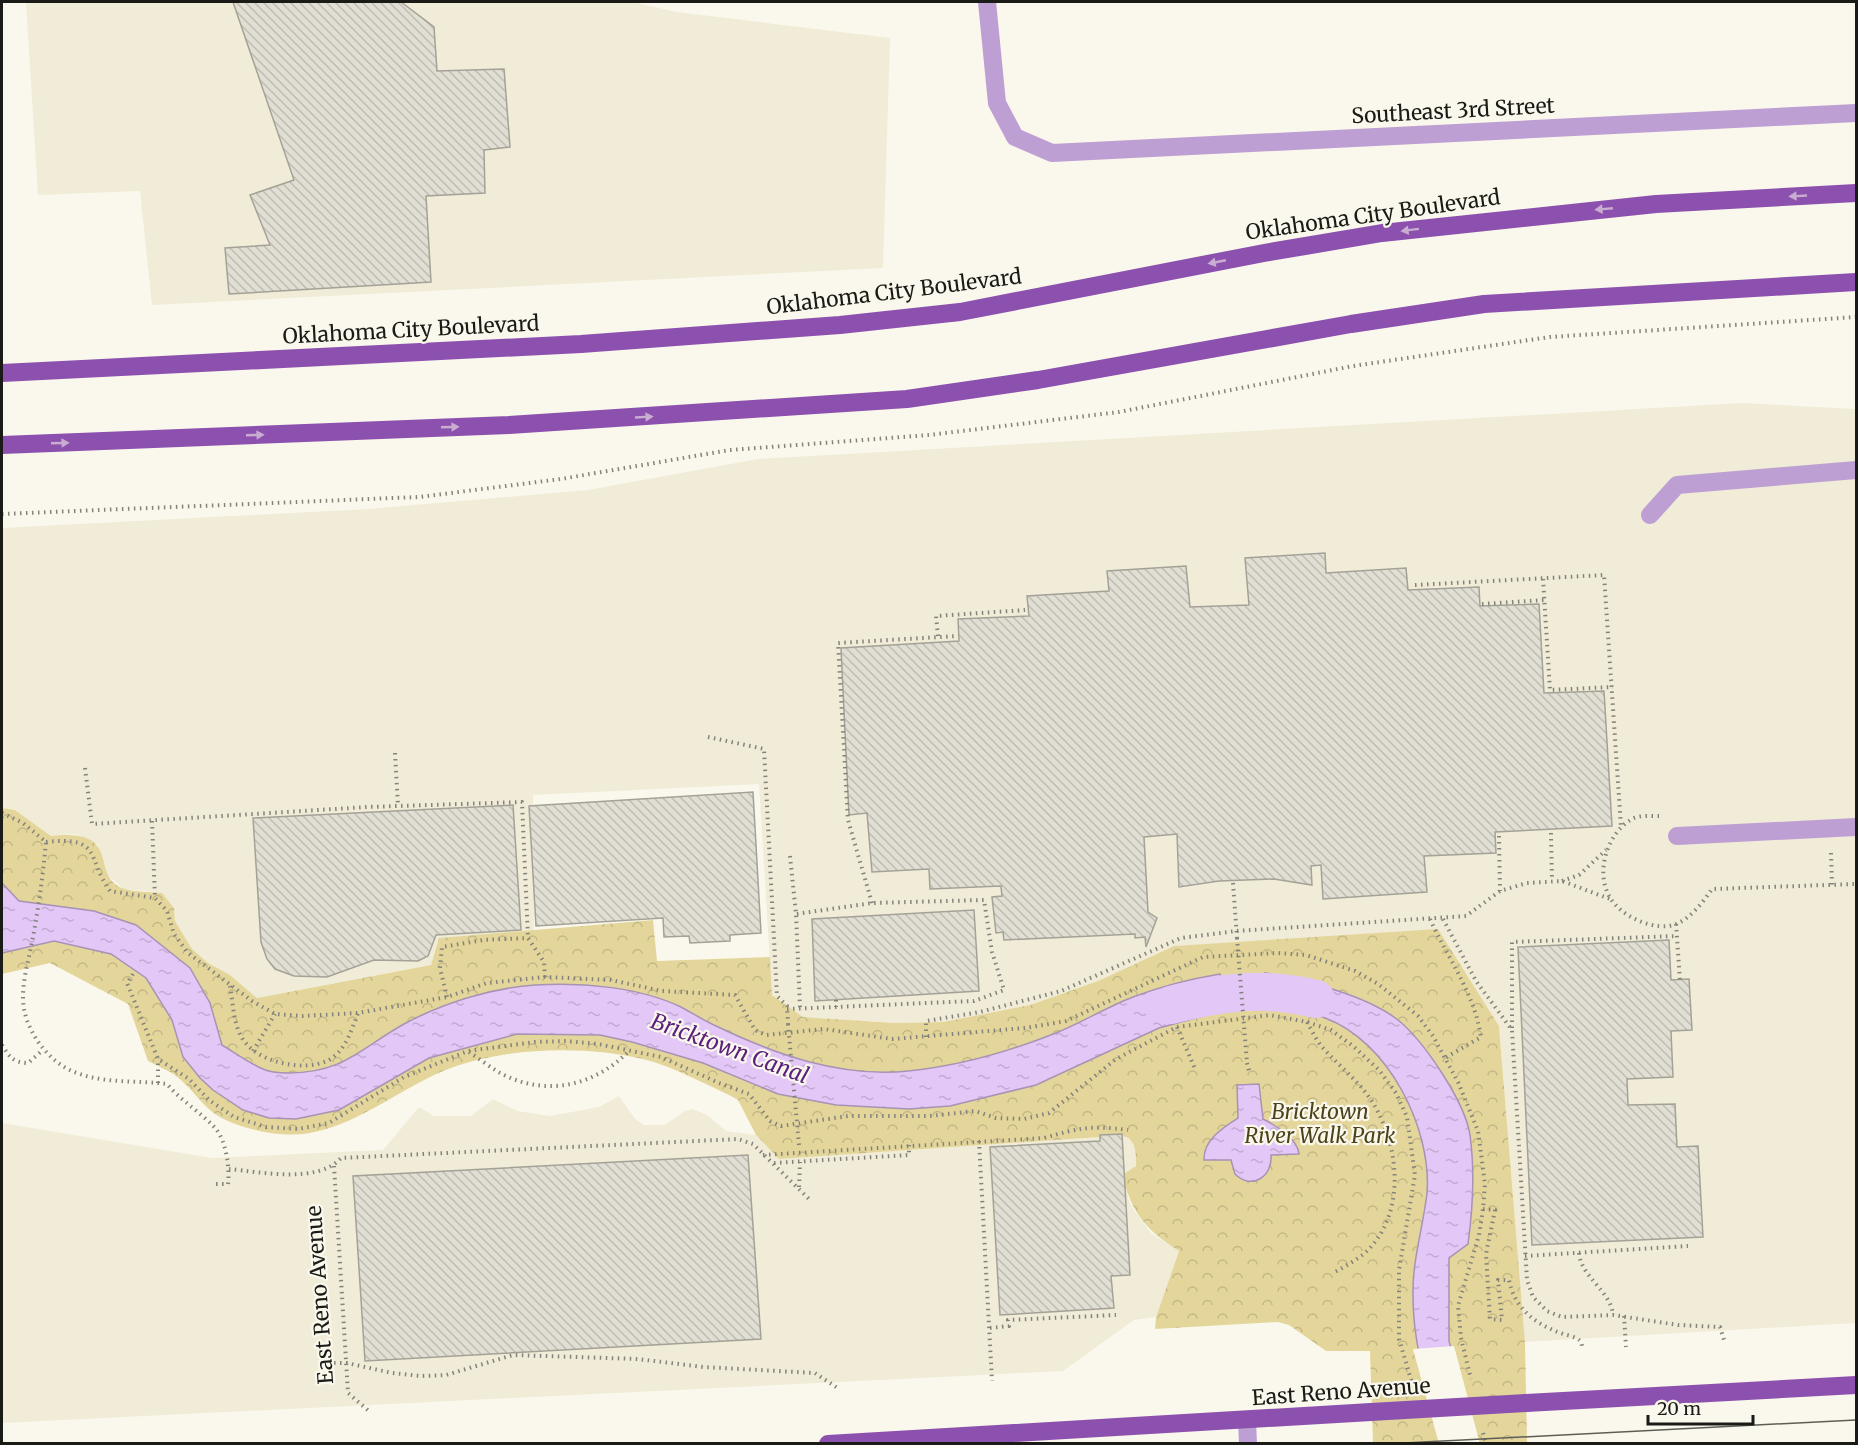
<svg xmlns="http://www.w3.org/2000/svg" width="1858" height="1445" viewBox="0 0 1858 1445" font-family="Merriweather,serif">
  <defs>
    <pattern id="park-crowns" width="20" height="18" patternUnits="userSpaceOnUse" patternTransform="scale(1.5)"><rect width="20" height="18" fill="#e4d69b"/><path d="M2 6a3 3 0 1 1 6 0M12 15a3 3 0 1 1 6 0" fill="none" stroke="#c3b785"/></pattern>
    <pattern id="water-ripples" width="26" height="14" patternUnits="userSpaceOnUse" patternTransform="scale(1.5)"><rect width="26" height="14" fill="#e3c7f7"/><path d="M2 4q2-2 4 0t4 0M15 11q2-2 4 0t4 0" fill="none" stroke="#c2aad3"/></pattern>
    <pattern id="building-back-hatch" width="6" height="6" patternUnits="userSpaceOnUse" patternTransform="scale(1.5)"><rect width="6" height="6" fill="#e1ded3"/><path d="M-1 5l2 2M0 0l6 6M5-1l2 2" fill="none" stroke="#c0beb4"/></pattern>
  </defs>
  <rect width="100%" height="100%" fill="#faf8ec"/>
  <g fill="#f0ecd8">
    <path d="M26,2H632L677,12L890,38L883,268L152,305L140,191L38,195Z"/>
    <path d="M1742,403L1856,409V1323L1525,1342L1499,1026L1438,929L1098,981L1030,1005L944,1022L894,1023L803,1017L772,995L759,784L533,795L534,932L439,938L431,965L257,998L230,975L208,963L192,949L175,921L174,908L162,893L124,889L107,875L98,845L87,838L74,834L51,836L15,810L2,808V528L368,509L588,490L758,459Z"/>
    <path d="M619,1096L635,1119L644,1125H665L685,1111L692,1109L707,1115L726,1131L756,1135L779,1159L1099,1137L1100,1134L1123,1135L1134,1143L1137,1155L1136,1166L1129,1173L1128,1198L1133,1209L1151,1233L1179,1251L1156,1317L1134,1320L1063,1371L2,1423V1123L212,1158L383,1150L419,1107L434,1116H471L493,1099L517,1111L550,1116L599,1107Z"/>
  </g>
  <path fill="url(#park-crowns)" d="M2,808L15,810L51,836C126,828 87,877 125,889C136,892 151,892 162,893L174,908L175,921L192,949L208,963L230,975L257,998L431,965L439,938L653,920L657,961L770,957L772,995L803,1017L894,1023L943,1022L1030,1005L1098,981L1174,946L1438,929L1499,1026L1525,1342L1527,1443H1373L1370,1351H1326L1289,1325L1278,1322L1155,1329L1156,1317L1179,1251C1145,1229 1133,1215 1122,1175L1136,1166C1137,1135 1128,1135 1101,1134L1100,1137L779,1159L756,1135L738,1100L731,1096C703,1083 674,1067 643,1059C579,1044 490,1047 430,1077C383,1100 335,1140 280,1134C260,1132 233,1126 215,1114C201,1104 191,1087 176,1076C168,1070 157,1066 148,1061L128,1004L50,963L2,974Z"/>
  <g fill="url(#water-ripples)" stroke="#a793b4" stroke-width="1.5">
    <path d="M2,883L19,901L94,911L136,925L190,968L210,1003L222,1045C235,1053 249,1063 263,1069C271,1073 281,1073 289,1073C343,1073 361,1048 404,1024C443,1003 491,988 535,985C582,982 639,987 681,1007C692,1013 703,1020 714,1025C774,1054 840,1078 908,1071C959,1066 1008,1052 1056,1033C1083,1022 1107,1007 1133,997C1162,986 1190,979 1220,974L1222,1011L1159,1028L1036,1085L950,1106L909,1109L836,1105L778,1094L703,1063L632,1042L600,1035L517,1034L429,1058L339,1110L296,1119L269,1118L243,1110L213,1090L200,1078L183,1057L172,1020L146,978L111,954L54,941L2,953Z"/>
    <path d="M1265,973C1305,980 1366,995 1398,1020C1424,1041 1465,1102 1470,1135C1475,1172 1473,1208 1468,1244L1449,1258V1341L1477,1443H1442C1429,1394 1413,1348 1413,1296C1412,1261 1423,1228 1427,1193C1432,1128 1388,1041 1325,1018C1307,1011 1286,1008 1267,1004Z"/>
    <path d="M1259,1084L1263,1119C1275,1125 1298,1139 1299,1154L1271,1155C1273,1176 1252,1191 1235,1174L1231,1160H1204C1203,1140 1224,1127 1238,1118L1237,1085Z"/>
  </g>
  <path fill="#faf8ec" d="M1454,1346L1480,1444H1439L1413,1349Z"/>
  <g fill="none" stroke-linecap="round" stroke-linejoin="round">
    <path stroke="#e3c7f7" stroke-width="38" d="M1171,1005C1223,992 1263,986 1316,999"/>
  </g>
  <g fill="url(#building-back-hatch)" stroke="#a4a297" stroke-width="1.5">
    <path d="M233,2H401L434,27L437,71L504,69L510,147L484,150L485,193L426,196L431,282L229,294L225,248L270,245L250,195L294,180Z"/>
    <path d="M1325,553L1326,573L1406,568L1408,590L1479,587L1480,606L1539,604L1544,693L1604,691L1612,826L1495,832L1496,853L1424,856L1427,892L1323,899L1321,865L1311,866L1312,885L1274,879L1219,881L1179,887L1177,834L1144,837L1148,912L1157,918L1146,947L1145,937L1135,938V934L1004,940L1003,932L996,933L992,897L1002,896L1001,886L930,889L929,869L872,872L867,813L849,815L841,648L959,641L958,619L1029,616L1027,596L1109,591L1107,571L1186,566L1190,607L1249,605L1245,558Z"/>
    <path d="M753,792L761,933L730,935V941L690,943L689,936L664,937L663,918L536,926L529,806Z"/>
    <path d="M513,805L521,930L436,935L428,956L418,961L374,960L327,977L294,976L275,969L267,959L261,942L253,818Z"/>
    <path d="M974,910L979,991L815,1001L812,919Z"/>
    <path d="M1669,940L1671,980L1689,979L1692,1030L1671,1031L1673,1077L1627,1079L1628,1105L1675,1104L1677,1147L1698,1146L1703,1237L1532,1245L1518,947Z"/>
    <path d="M1122,1134L1130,1275L1111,1276L1114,1308L1000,1315L990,1147L1100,1141V1135Z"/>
    <path d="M748,1155L761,1339L365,1361L353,1176Z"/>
  </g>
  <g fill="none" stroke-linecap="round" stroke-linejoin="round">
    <g stroke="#84837b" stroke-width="4" stroke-dasharray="1.5 4.5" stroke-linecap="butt">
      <path d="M2,514L419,497L561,479L730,450L929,435L1119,412L1353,366L1550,337L1856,317"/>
      <path d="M1543,579L1550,690L1613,687"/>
      <path d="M1415,585L1604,575L1621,827"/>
      <path d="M1482,604L1544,600"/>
      <path d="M938,636L936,616L1025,610"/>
      <path d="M708,737L764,749L777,996L787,1006L788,1024"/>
      <path d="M395,753L398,806"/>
      <path d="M85,768L92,824L367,807L522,802L528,938"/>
      <path d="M2,813L23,823L46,842C43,874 39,905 33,937C29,960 20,986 24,1009C29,1036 51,1064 77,1073C106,1084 137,1080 167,1084C181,1101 202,1113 216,1129C226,1141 230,1168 228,1184H215"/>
      <path d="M1659,816C1651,816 1639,815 1632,819C1607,833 1594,874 1611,899C1622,917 1656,932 1676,924C1691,918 1703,902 1712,889L1856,884"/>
      <path d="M152,821L155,898"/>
      <path d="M1551,833L1552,881"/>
      <path d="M1499,836L1500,891"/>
      <path d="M46,842C103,836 86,858 110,891L155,898L167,911L174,934L188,953L252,1001L275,1014L302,1016L358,1013L447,997L487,983L545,977L611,980L662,991L735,995L755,1030L766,1035L824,1029L892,1039L1025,1028L1066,1021L1203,957L1278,953L1306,955L1355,971L1378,984L1418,1016L1433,1036L1458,1082L1478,1131L1485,1184L1483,1209L1479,1235L1458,1306L1461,1338L1471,1379"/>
      <path d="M1831,853L1832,885"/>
      <path d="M790,856L796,914L800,1008"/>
      <path d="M1562,881L1579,875L1606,850"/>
      <path d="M1233,883L1237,938"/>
      <path d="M872,903L848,820L838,643L957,636"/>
      <path d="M1430,919C1448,959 1474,992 1481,1037L1443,1059"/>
      <path d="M1443,919L1476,981L1512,1030L1527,1280L1533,1297L1547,1311L1562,1317L1613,1315L1678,1325L1720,1327L1724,1340"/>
      <path d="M1676,924L1680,980"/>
      <path d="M133,974L127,983L158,1059L189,1079L209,1100L234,1117L266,1127L298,1129L329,1123L404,1077L468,1051L535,1042L566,1041L598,1044L661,1057L719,1083L749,1094L770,1121L781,1126L848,1116H930L975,1111L996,1118L1024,1119L1049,1113L1116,1059L1177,1027L1270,1015L1307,1022L1331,1030L1353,1046L1379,1070L1396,1093L1407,1117L1415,1175L1399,1270V1339L1412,1383"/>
      <path d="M230,986C233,1001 233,1022 241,1036C254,1062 303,1073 329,1060C346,1050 351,1031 358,1013"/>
      <path d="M447,997L440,968L442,947L483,940L528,938L544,962L545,977"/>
      <path d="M836,1000V1007"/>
      <path d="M787,1009L974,1001L1004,990L992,952L984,900L872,903L796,914"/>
      <path d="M1307,1022C1312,1031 1317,1042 1324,1049C1341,1068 1360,1082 1373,1103C1399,1146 1406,1210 1369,1249C1359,1259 1347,1265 1335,1272"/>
      <path d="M1177,1027L1196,1071"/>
      <path d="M1512,1028V942L1677,936"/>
      <path d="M926,1037V1021L980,1012L1061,991L1181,938L1236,931L1466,916L1500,891L1527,883L1562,881L1610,899"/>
      <path d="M2,1045C9,1056 13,1063 28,1063L43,1050"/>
      <path d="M253,1051L275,1014"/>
      <path d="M469,1052C480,1059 492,1069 504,1075C549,1097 596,1085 630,1050"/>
      <path d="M1247,1063L1249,1071"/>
      <path d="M158,1083V1060"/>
      <path d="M979,1141L992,1381"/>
      <path d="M763,1155L1044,1138C1079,1128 1091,1125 1128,1130"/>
      <path d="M774,1163L909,1155V1145"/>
      <path d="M334,1166L348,1393L370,1412"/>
      <path d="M229,1169C261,1172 318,1184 341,1158L738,1139L753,1144L809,1199"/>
      <path d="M799,1187L800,1162"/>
      <path d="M1483,1209L1495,1210L1486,1254L1490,1319L1502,1320L1498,1280H1509C1515,1309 1535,1324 1563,1334C1567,1335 1572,1336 1576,1338C1582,1341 1582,1345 1582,1350"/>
      <path d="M1579,1253C1581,1277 1611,1291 1613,1315"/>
      <path d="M1525,1256L1688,1246"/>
      <path d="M1624,1316L1626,1347"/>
      <path d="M990,1328L1009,1326L1008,1320L1116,1315"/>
      <path d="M322,1363H347L392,1373L421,1376L446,1375L513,1355L638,1359L703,1367L815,1373L839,1389"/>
      <path d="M1483,1433L1486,1444"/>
    </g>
    <g stroke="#be9fd3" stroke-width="18">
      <path d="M987,2L997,103L1015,137L1052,153L1856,113"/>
      <path d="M1650,515L1677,485L1856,470"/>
      <path d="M1677,836L1856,827"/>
      <path d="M1247,1420L1248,1444"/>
    </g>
    <g stroke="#8c51af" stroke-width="18">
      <path d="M2,373L581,344L840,325L960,312L1264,253L1382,233L1656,204L1856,193"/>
      <path d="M2,445L509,425L907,399L1038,380L1351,324L1484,304L1856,282"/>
      <path d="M1526,1403L1856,1385"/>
      <path d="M828,1444L1371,1412"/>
    </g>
    <path stroke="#5e5e57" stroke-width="1.5" d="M1384,1444L1856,1420"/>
    <g stroke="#84837b" stroke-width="4" stroke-dasharray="1.5 4.5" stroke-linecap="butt">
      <path d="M1237,938L1247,1063"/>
      <path d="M788,1024L799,1145"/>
    </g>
    <path stroke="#8c51af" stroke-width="18" d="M1371,1412L1526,1403"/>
  </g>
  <defs><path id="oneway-solid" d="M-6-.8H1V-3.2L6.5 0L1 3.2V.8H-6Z" transform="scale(1.5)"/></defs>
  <g fill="#c8add1">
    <use href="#oneway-solid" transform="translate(1798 196) rotate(177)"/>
    <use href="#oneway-solid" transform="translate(1604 209) rotate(175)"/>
    <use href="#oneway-solid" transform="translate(1410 230) rotate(173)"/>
    <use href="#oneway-solid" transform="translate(1217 262) rotate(169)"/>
    <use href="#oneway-solid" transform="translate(644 417) rotate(-3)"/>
    <use href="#oneway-solid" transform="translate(450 427) rotate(-2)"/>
    <use href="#oneway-solid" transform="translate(255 435) rotate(-2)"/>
    <use href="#oneway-solid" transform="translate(60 443) rotate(-2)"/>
  </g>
  <g text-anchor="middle" stroke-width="4.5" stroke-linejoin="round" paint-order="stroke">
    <g font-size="21" fill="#1a1a16" stroke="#faf8ec">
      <text transform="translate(1453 111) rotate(-3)" y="7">Southeast 3rd Street</text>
      <text transform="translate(1373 215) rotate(-8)" y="7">Oklahoma City Boulevard</text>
      <text transform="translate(894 292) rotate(-7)" y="7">Oklahoma City Boulevard</text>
      <text transform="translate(411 330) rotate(-3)" y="7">Oklahoma City Boulevard</text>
      <text transform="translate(320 1295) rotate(-94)" y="7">East Reno Avenue</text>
      <text transform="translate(1341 1392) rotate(-4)" y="7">East Reno Avenue</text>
    </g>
    <g font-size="21" font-style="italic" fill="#4c431a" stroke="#faf8ec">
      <text x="1320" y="1119">Bricktown<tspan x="1320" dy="24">River Walk Park</tspan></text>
    </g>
    <g font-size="22" font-style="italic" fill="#5c217c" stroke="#faf8ec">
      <text transform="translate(730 1048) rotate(20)" y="8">Bricktown Canal</text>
    </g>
  </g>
  <rect width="1858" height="1445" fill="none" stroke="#1a1a16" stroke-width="6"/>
  <path d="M1648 1415v9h105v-9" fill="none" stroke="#1a1a16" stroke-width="3"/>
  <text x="1657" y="1415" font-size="18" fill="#1a1a16" stroke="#faf8ec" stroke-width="4.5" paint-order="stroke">20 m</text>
</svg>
